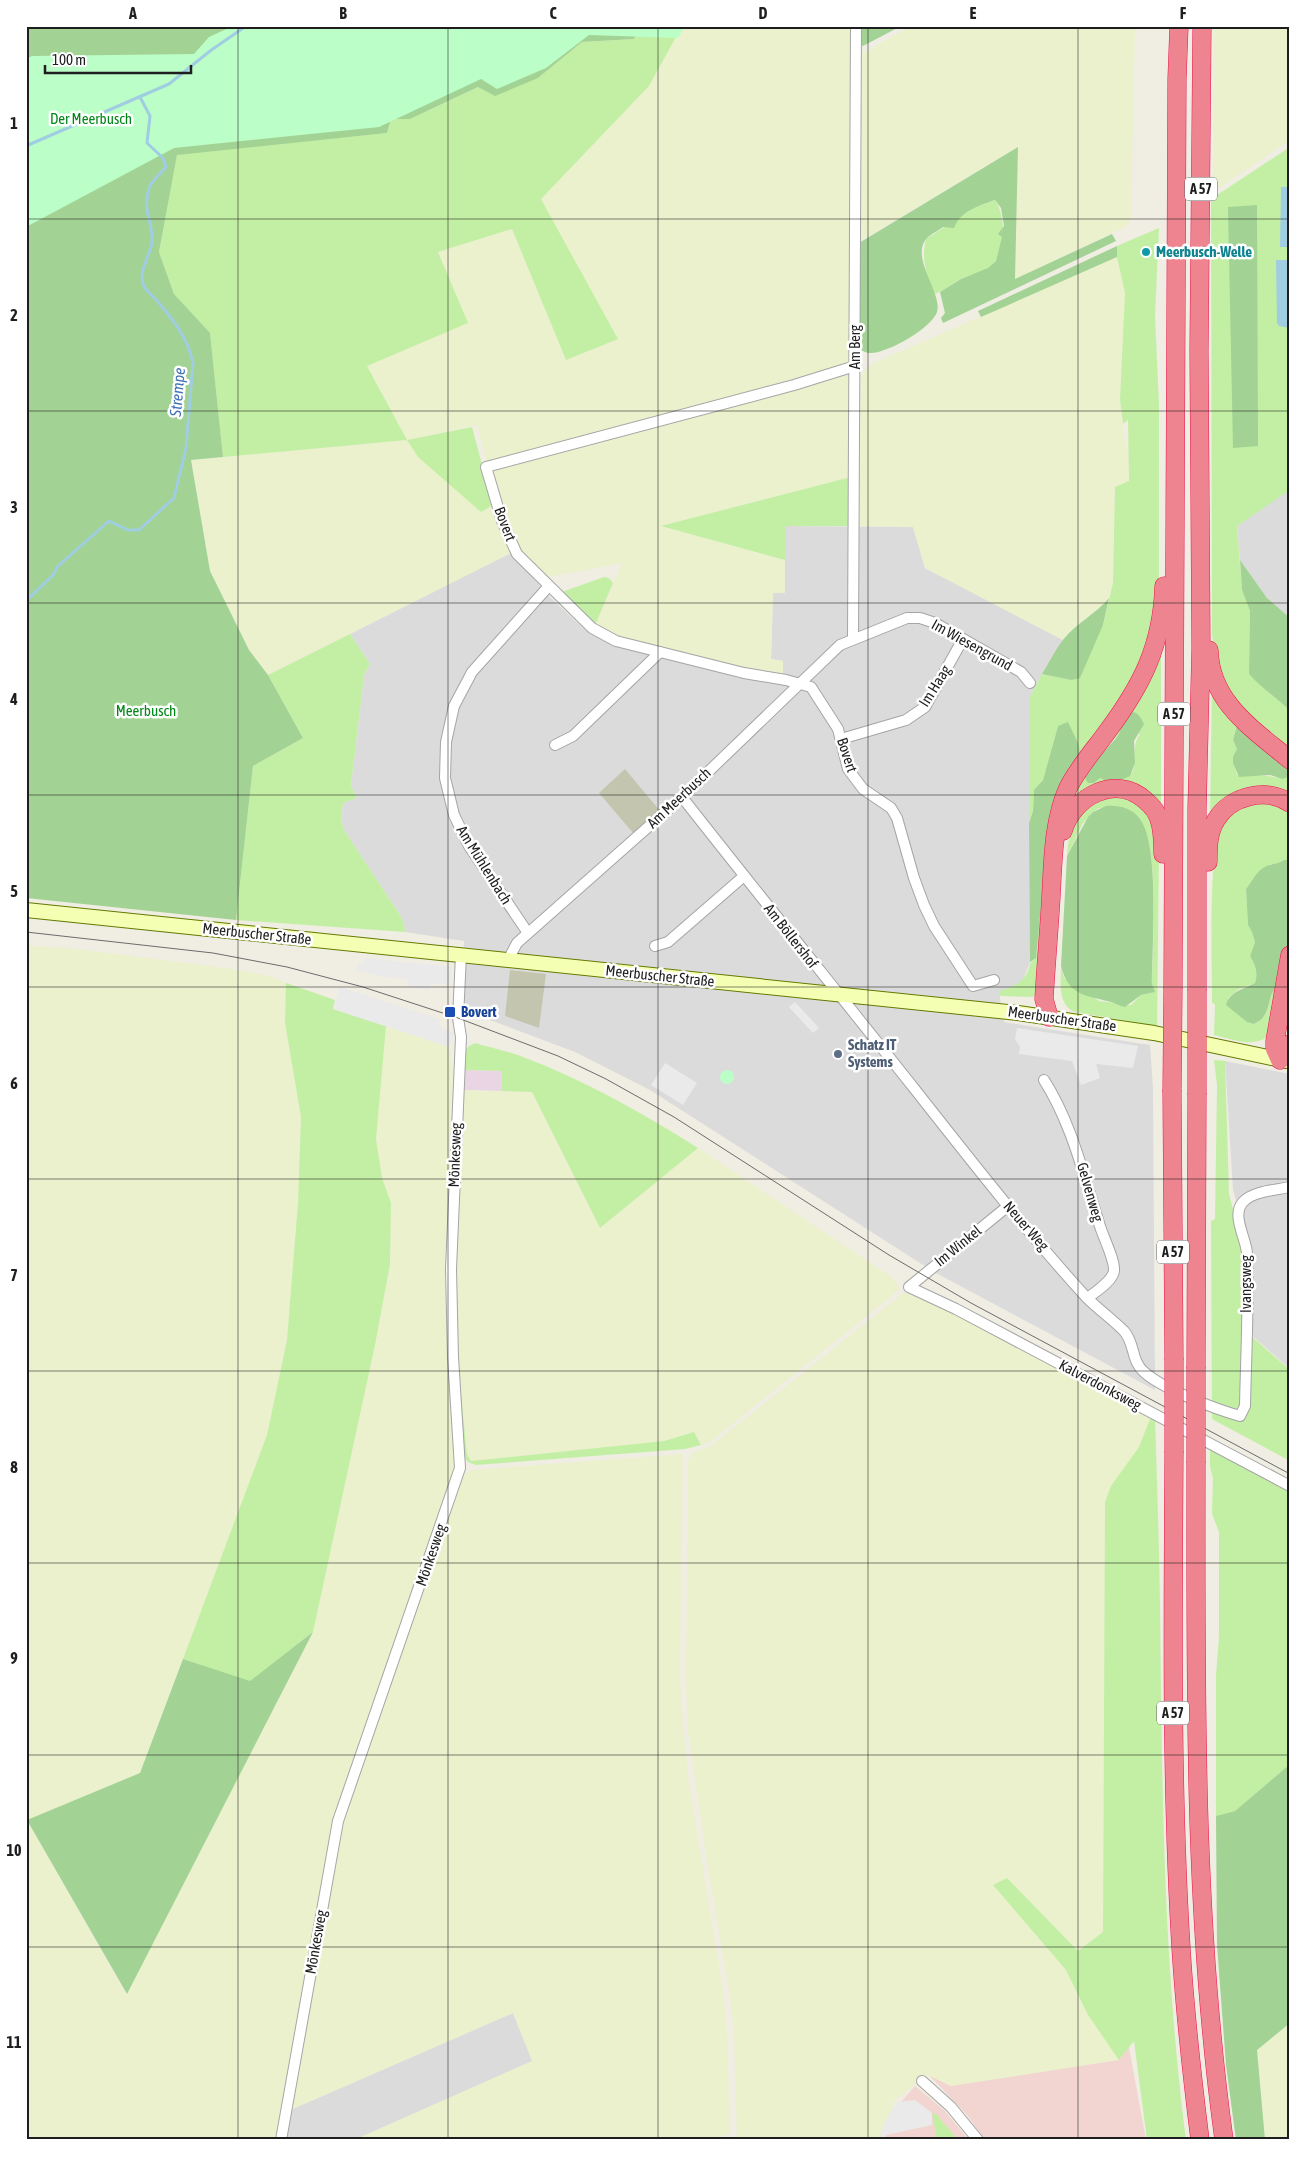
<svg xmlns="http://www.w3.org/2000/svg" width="1316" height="2166" viewBox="0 0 1316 2166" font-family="'Asap Condensed',sans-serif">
  <rect width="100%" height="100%" fill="#f0ede3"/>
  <g fill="#dcdbdb">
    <path d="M1289,489L1290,490V618L1267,598L1240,560L1237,526Z"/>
    <path d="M785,526L913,527L925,568L1063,640L1029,699L1030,962L1023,980L1014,987L999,992L1004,1022L1150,1045L1153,1088L1155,1390L934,1272L650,1090L575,1052L461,1009L464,941L405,932L404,923L400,915L344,830L341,820L343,803L357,798L351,786L364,675L370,664L350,634L513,552L523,567L550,597L584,629L605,641L619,646L782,681L783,661L771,659L773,593H785Z"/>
    <path d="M1225,1061L1290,1074V1369L1249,1333L1250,1248L1233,1190Z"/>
    <path d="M513,2013L533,2061L354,2140H283L288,2111Z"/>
  </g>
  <g fill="#f2d5d1">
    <path d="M1128,2042L1146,2140H985L967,2115L929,2075L951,2086Z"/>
    <path d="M915,2086L944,2110L969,2140H881L888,2117Z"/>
  </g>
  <path fill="#ead5e4" d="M465,1070L503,1071L502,1091L464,1090Z"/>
  <g fill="#c3c5ae">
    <path d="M625,769L660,811L634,834L599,793Z"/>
    <path d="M510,970L546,974L539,1028L505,1016Z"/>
  </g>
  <g fill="#ebf1cd">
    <path d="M682,26H852L850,365L492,462L486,459L477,425L408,440L418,457L493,505L513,552L268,675L249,650L210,571L191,460L407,440L367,366L467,323L438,252L512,229L566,360L618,339L541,199L649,86Z"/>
    <path d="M911,26H1135L1131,218L1127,226L1015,279L1017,147L859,242L860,55Z"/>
    <path d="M1214,26H1290V140L1222,186L1213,189Z"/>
    <path d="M1117,257L1125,293L1120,400L1124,436L1128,450L1129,482L1115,488L1113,583L1109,598L1102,607L1085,619L1063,640L925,568L913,527L859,526L861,377L865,370L874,363Z"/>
    <path d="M841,374L849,376L851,381V477L662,526L785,560V593H773L771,659L783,661V674L736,668L619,638L596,623L622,563L544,578L528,563L515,544L492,477L493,470Z"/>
    <path d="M26,945L77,949L226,968L271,976L286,983L285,1023L301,1117L298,1203L287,1340L267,1435L140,1773L27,1820L126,1994L313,1632L375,1345L390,1264L391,1203L382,1178L376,1139L386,1026L449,1047L453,1070L447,1269L457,1468L344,1793L278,2140H26Z"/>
    <path d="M461,1090L532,1092L600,1228L698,1148L893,1278L900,1289L710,1442L701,1445L694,1432L664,1441L471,1461L467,1454L457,1356L455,1269Z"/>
    <path d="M907,1292L917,1293L955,1311L1150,1419L1139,1447L1119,1475L1105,1502L1103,1932L1078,1951L1008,1879L993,1885L1066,1970L1088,2015L1119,2060L951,2086L928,2075L895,2100L881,2140H737L734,2033L729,1990L708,1870L687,1724L686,1675L688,1463L691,1454L712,1445L901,1295Z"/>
    <path d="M683,1454L680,1675L683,1724L689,1782L723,1989L727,2033L730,2133L714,2140H354L532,2061L513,2013L288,2111L341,1823L461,1478L466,1473L473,1470Z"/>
    <path d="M1290,2023V2140H1265L1257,2050Z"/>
  </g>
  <g fill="#c3efa5" fill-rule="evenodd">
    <path d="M640,26H682L649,86L541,199L618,339L566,360L512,229L438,252L468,323L367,366L407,440L472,427L493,505L481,512L418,457L407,440L223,457L210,334L174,294L159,252L177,154L387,133L391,119H410L478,87L538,78L582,42L634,39Z"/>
    <path d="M1290,147V490L1237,526L1242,590L1250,611L1249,674C1261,688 1277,698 1290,711V751L1233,702L1215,659L1212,634L1211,199Z"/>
    <path d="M995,200C1005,214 1007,249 994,263C986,272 973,274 963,278C953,283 945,290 935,294C926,275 921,260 926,239L974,208Z"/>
    <path d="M1159,228L1155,316L1159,405V579L1157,605L1137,676L1076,764L1036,994L1033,997L999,996V991C1011,988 1022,984 1028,971C1030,964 1030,962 1036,958L1047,835L1056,796L1058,726L1043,780L1034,790L1033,811L1029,823V699L1042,674L1071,680L1103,625L1113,583L1115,487L1129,481L1128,420L1123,424L1120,400L1125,293L1117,257V246Z"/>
    <path d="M851,477V526H785V560L661,526Z"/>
    <path d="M604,577L609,578L613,583L596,623L587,618L559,593Z"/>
    <path d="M350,634L370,664L364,675L351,786L357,798L343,803L341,820L344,830L400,915L404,923L405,932L236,920L253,766L303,738L268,675Z"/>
    <path d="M1161,639V812L1134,789L1065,808ZM1122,726L1140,734C1127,750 1145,775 1120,779C1103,782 1101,779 1086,771L1102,755L1104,749L1119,735Z"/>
    <path d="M1212,682L1290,765V799L1271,792L1210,822ZM1236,727L1277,778C1264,773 1250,778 1237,775C1234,762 1232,762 1237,749L1233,740Z"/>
    <path d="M1119,795L1139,803L1152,819L1159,851L1157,1026L1075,1012C1057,1005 1061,982 1061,966L1064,978L1099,1001L1115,1003L1119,1006L1131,1005L1141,995L1154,992L1152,984C1152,943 1161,850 1139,818L1099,808L1093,812L1083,823L1067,856C1068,840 1073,813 1088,804C1096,799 1110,798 1119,795Z"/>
    <path d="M1271,803L1290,812V860C1282,860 1278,865 1270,864L1246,889L1248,925L1252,932L1255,942L1250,956C1256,966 1258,973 1255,983L1239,989L1228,998C1234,1010 1241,1020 1254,1024C1271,1015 1266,1008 1272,994C1275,988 1279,982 1282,976L1269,1035C1254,1049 1232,1039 1214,1035L1215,1005L1212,1002V990C1212,960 1208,841 1223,822C1237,804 1251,804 1271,803Z"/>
    <path d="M286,983L335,1000L333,1009L386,1026L376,1139L382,1178L391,1203L390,1264L375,1345L313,1632L250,1682L183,1659L267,1435L287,1340L298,1203L301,1117L285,1023Z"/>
    <path d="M475,1043C491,1048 508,1051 523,1057C584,1080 643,1113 698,1148L600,1228L532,1092L502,1091V1071L465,1070L464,1090H461L465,1051L469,1046Z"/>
    <path d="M1214,1060L1225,1061L1229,1194L1244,1251L1242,1328L1290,1370V1461L1212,1419L1211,1221L1215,1219L1217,1085Z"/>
    <path d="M457,1356L467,1454L471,1461L664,1441L694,1432L701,1445L685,1449L476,1465L468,1462L463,1456Z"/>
    <path d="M1150,1419H1155C1157,1481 1159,1543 1160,1604C1162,1784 1163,1962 1186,2140H1147L1134,2041L1119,2060L1088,2015L1066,1970L993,1885L1007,1878L1078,1951L1103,1932L1105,1502L1111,1486L1139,1447Z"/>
    <path d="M1210,1449L1290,1491V1764L1235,1811L1216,1816V1676L1219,1636V1532L1212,1514L1213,1478L1210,1467Z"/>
    <path d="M932,2113L936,2114L958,2140H937Z"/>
  </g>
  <g fill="#a2d394">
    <path d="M26,26H640L634,39L582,42L538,78L495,96L478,87L410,119H391L387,133L177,155L159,252L174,294L210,333L223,457L191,460L210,571L249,650L268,675L303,738L253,766L236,920L26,898Z"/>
    <path d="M860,26H901L863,46L861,44Z"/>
    <path d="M1018,147L1015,279L1112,234L1116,241L943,323L941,318L945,313L940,292L961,279L988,268L996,261L1002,237L998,234L1004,226L1001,208L995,200C979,206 960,211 954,228L943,227C938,231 931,234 927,238C909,257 943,293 937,312C932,328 886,354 870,353C866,353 863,351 859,349V243Z"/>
    <path d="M1257,205L1258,446L1233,448L1228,207Z"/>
    <path d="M1117,246V257L981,317L978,311Z"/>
    <path d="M1240,560L1267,598L1290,618V711C1277,698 1261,688 1249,674L1250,611L1242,590Z"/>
    <path d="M1109,598L1103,625L1080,678L1071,680L1042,674C1049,663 1055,650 1063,640C1076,623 1096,614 1109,598Z"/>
    <path d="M1130,712C1138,711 1141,718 1144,724L1134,741L1135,763L1130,776C1121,781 1109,784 1100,778L1094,783H1088L1085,778C1088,766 1109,747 1117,737C1120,734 1120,730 1122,726C1123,721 1127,717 1130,712Z"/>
    <path d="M1068,722L1078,743L1080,754L1056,796L1050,814L1036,958L1030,962L1029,823L1033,811L1034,790L1043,780L1058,726Z"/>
    <path d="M1237,725L1283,762L1288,768L1287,777L1283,779L1270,775L1239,777L1233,763V757L1237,749L1233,740Z"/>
    <path d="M1106,806C1119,805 1132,808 1140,819C1160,846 1152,948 1152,984L1155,992L1141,995L1125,1007C1120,1006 1118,1005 1114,1003C1088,995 1069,998 1061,966L1067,856L1088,817L1093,812Z"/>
    <path d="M1284,860H1290C1290,898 1294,939 1282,975C1280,983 1274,989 1271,996C1267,1009 1268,1017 1254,1024L1247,1022L1226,1005C1230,991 1244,989 1255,983C1258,973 1256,966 1250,956L1255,942L1252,932L1248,925L1246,889C1252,882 1257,870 1265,867C1271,863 1277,865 1284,860Z"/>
    <path d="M313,1632L127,1994L27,1820L140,1773L183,1659L250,1681Z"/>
    <path d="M1290,1764V2023L1257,2050L1265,2140H1236L1226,2065L1217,1945L1216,1816L1235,1811Z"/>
  </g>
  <g fill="#bcfec7">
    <path d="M233,26H685L678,38L589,35L546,68L497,89L481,79L379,127L174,148L26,227V59L32,56L194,54L209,37Z"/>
    <circle cx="727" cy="1077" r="7"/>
  </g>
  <g fill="#eaeaea">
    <path d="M365,958L452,967L450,985L431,983L430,990L408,987V979L385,977L356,970L358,964L364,965Z"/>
    <path d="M340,987L440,1019L438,1026L454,1033L449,1047L333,1009Z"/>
    <path d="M795,1002L819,1028L813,1033L789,1007Z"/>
    <path d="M1017,1028L1138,1046L1133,1068L1096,1064L1100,1078L1081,1085L1072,1061L1019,1054L1020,1046L1015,1040Z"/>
    <path d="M665,1063L697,1083L683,1105L651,1085Z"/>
    <path d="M915,2100L932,2113V2125L886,2135V2140H879L885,2122L898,2102Z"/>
  </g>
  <g fill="#a0cde2">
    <path d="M1281,187H1290V247H1280Z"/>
    <path d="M1276,260H1290V328L1279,326L1277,323Z"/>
  </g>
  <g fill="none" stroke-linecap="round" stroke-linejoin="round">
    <g stroke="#a0cde2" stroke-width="3">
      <path d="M26,146L169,84L210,51L246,26"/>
      <path d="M26,601L53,575L58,566L109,521L128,530H139L174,498L186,448L193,363C188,339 175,322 159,303C155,298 147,292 144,286C137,271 151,256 152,241C153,221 142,212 149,188C152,180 161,173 166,167L163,158L147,143L150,116L140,97"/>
    </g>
    <defs>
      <g id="street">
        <path d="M855,366L794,385L486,467L502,521L517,554L592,628L616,641L744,673L786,680L811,687L838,729L848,769L863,789L891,808L897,818L914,878L924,905L934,926L973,986L994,980"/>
        <path d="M853,639L856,26"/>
        <path d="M841,739L906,720L925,707L963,639"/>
        <path d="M555,745L573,736L660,652"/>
        <path d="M682,797C758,894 836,990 913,1087C969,1158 1025,1230 1086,1297C1098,1309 1112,1319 1124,1331C1135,1343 1131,1361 1144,1372C1163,1389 1215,1409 1240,1416L1245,1406C1246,1355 1249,1304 1247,1253C1246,1238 1231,1215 1243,1202C1253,1191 1276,1190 1290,1187"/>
        <path d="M528,933L469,846L454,815L445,778L446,742L454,706L472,672L548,587"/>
        <path d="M655,946L668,942L744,876"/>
        <path d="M508,960L517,943L682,797L840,645L907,618H920L935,623L1021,672L1030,683"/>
        <path d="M1044,1080C1072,1124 1083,1174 1099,1223C1102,1235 1115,1259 1114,1271C1112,1282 1096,1291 1088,1298"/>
        <path d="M1008,1206L909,1287L956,1309L1290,1486"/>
        <path d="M922,2081L951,2107L978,2140"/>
        <path d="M281,2140L338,1821L460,1468L453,1357L451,1269L461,1037L458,1018L461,955"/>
      </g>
      <path id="secondary" d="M26,910L1018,1013L1154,1033L1286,1061"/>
      <g id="highway">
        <path d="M1209,650C1210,702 1253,729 1290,760"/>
        <path d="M1063,831C1073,796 1116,774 1145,800C1151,805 1157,812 1159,819C1163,830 1163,842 1163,854"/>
        <path d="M1208,862C1208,847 1208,833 1216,820C1230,796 1266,787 1290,803"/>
        <path d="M1290,955L1275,1041V1049L1280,1060L1288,1052L1290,1044"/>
        <path d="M1173,987L1177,79L1179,26"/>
        <path d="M1197,989V809L1201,648L1199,351L1202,26"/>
        <path d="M1049,1017L1044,999C1046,965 1049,931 1051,897C1053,861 1053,821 1068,788C1078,768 1094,750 1107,732C1142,685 1162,646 1164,586"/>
        <path d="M1172,1092L1174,1358"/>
        <path d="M1196,1367L1197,1095"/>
        <path d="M1174,1453C1173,1618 1171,1783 1181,1948C1185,2012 1192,2076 1200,2140"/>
        <path d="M1196,1463C1196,1689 1193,1915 1224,2140"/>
      </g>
    </defs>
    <use href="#street" stroke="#a5a5a5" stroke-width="12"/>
    <use href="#secondary" stroke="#637a00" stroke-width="16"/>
    <use href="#highway" stroke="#ea154c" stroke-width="19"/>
    <use href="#street" stroke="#fff" stroke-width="10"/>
    <use href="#secondary" stroke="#f5ffb3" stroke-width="14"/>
    <use href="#highway" stroke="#ee848f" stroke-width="18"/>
    <path stroke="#6c6c6c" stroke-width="1" d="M26,932L213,953L287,967L363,987L458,1018L558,1056L606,1079L674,1117L889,1255L971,1303L1290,1474"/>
    <defs>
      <g id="highway-bridge">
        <path d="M1197,989V1095"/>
        <path d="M1172,1092L1173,987"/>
        <path d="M1174,1453V1358"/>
        <path d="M1196,1463V1367"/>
      </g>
    </defs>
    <use href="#highway-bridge" stroke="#ea154c" stroke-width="19" stroke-linecap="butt"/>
    <use href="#highway-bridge" stroke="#ee848f" stroke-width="18"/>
  </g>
  <path fill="none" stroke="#1e1e1e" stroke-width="1" stroke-opacity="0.55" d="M238,26V2140M448,26V2140M658,26V2140M868,26V2140M1078,26V2140M26,219H1290M26,411H1290M26,603H1290M26,795H1290M26,987H1290M26,1179H1290M26,1371H1290M26,1563H1290M26,1755H1290M26,1947H1290"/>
  <circle fill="#0f9aa8" stroke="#fff" stroke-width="2" cx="1146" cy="252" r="5"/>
  <rect fill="#1a4fb4" stroke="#fff" stroke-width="2" x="444" y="1006" width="12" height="12" rx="2.5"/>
  <circle fill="#5c6f8a" stroke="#fff" stroke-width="2" cx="838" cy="1054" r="5"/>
  <g text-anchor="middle" stroke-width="5" stroke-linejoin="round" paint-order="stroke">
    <g fill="#fff" stroke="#626262" stroke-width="1">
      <rect x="1185" y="177.5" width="32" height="23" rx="4"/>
      <rect x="1158" y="702.5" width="32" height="23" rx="4"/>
      <rect x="1157" y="1240.5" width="32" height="23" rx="4"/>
      <rect x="1157" y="1701.5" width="32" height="23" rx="4"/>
    </g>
    <g font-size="14" font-weight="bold" fill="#1e1e1e">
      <text x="1201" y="194">A 57</text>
      <text x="1174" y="719">A 57</text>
      <text x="1173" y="1257">A 57</text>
      <text x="1173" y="1718">A 57</text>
    </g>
    <g font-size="15" fill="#028618" stroke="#fff">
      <text x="91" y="124">Der Meerbusch</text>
      <text x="146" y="716">Meerbusch</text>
    </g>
    <g font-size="15" font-weight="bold" fill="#0d838f" stroke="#fff" text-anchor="start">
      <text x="1156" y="257">Meerbusch-Welle</text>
    </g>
    <g font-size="15" fill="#1e1e1e" stroke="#fff">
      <text transform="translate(855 347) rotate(-90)" y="5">Am Berg</text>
      <text transform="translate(505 524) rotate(69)" y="5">Bovert</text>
      <text transform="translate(972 645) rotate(29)" y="5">Im Wiesengrund</text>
      <text transform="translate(935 686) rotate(-58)" y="5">Im Haag</text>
      <text transform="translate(847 755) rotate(72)" y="5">Bovert</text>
      <text transform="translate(679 798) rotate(-43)" y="5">Am Meerbusch</text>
      <text transform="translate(484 865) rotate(58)" y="5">Am Mühlenbach</text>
      <text transform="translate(257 934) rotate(6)" y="5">Meerbuscher Straße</text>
      <text transform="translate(791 936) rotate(52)" y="5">Am Böllershof</text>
      <text transform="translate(660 976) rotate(6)" y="5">Meerbuscher Straße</text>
      <text transform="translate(1062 1019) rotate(8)" y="5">Meerbuscher Straße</text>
      <text transform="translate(455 1155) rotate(-88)" y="5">Mönkesweg</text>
      <text transform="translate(1090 1192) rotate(74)" y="5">Gelvenweg</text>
      <text transform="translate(1026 1226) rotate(49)" y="5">Neuer Weg</text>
      <text transform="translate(958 1246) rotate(-39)" y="5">Im Winkel</text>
      <text transform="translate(1246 1284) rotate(-90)" y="5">Ivangsweg</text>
      <text transform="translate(1100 1385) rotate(28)" y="5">Kalverdonksweg</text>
      <text transform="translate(431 1555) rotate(-71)" y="5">Mönkesweg</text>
      <text transform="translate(316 1942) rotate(-80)" y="5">Mönkesweg</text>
    </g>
    <g font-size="15" font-weight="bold" fill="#164399" stroke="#fff" text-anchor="start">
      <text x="461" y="1017">Bovert</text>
    </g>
    <g font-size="15" font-weight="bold" fill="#4e5e75" stroke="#fff" text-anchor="start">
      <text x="848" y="1050">Schatz IT<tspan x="848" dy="17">Systems</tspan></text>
    </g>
    <g font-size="16" font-style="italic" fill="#4272b6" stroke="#fff">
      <text transform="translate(177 392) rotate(-85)" y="6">Strempe</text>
    </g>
  </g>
  <rect width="1316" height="2166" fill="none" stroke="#ffffff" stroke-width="55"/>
  <path d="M45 65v8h146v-8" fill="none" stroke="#1e1e1e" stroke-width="2.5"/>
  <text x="52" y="65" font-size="15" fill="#1e1e1e" stroke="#ffffff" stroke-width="4" paint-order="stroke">100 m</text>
  <rect x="28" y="28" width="1260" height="2110" fill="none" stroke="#1e1e1e" stroke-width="2"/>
  <g font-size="16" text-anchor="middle" font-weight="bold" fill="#1e1e1e">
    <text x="133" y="19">A</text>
    <text x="343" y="19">B</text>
    <text x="553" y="19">C</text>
    <text x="763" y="19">D</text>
    <text x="973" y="19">E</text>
    <text x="1183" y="19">F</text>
    <text x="14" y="129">1</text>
    <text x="14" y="321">2</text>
    <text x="14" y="513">3</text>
    <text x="14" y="705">4</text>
    <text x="14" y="897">5</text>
    <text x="14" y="1089">6</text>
    <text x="14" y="1281">7</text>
    <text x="14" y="1473">8</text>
    <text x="14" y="1664">9</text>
    <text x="14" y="1856">10</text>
    <text x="14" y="2048">11</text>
  </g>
</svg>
